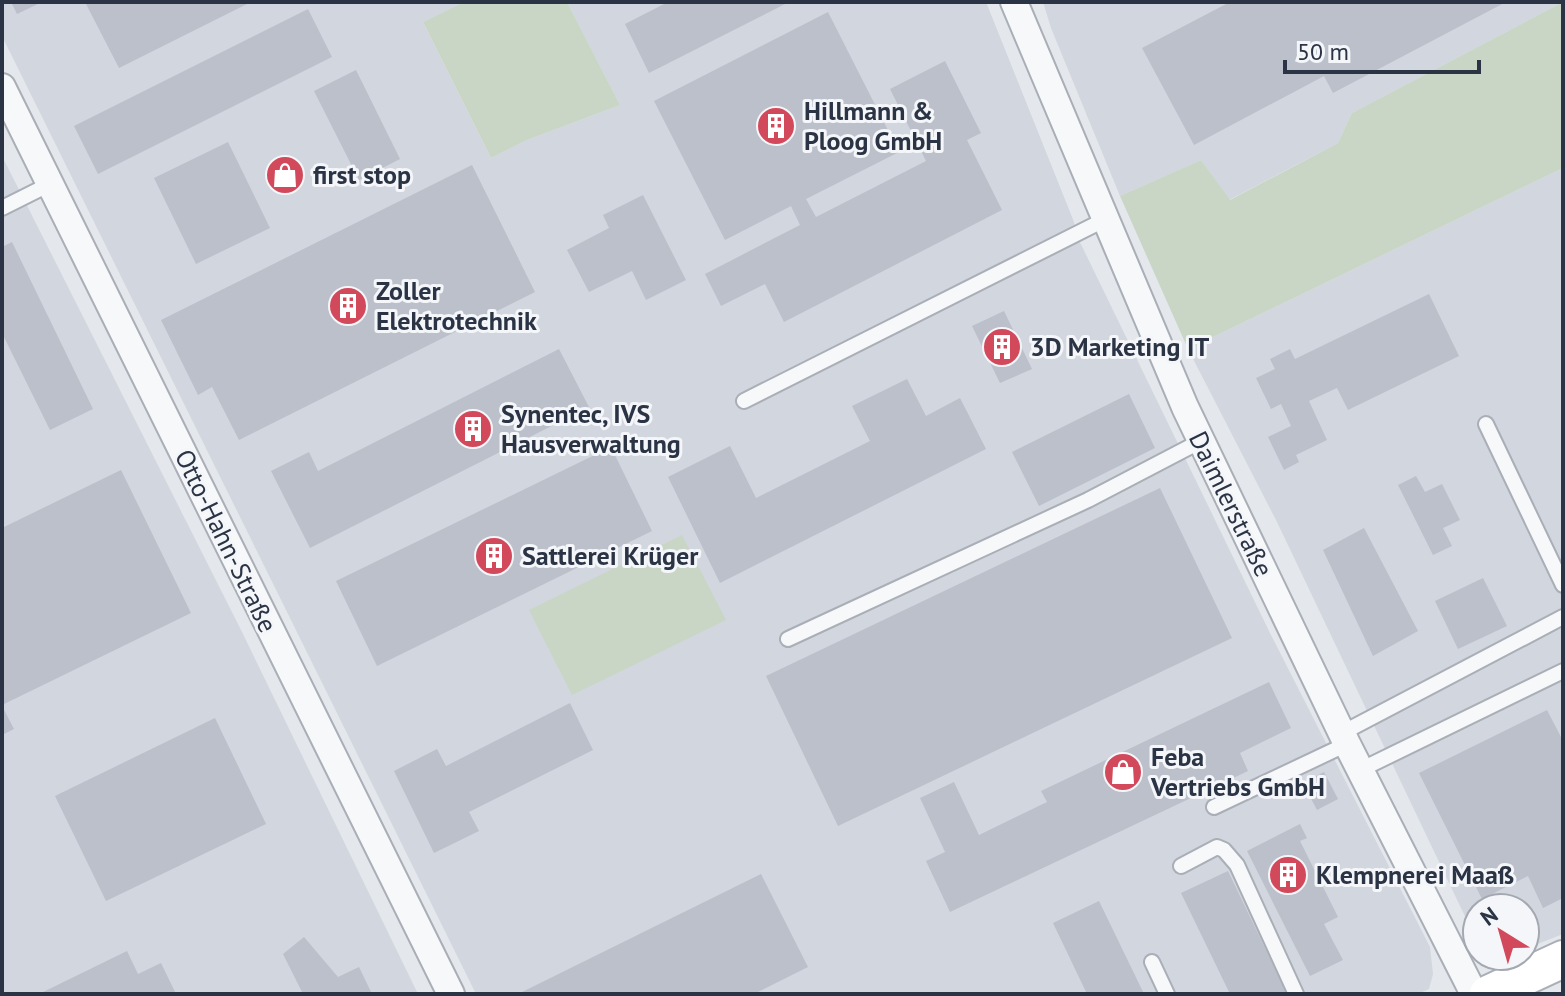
<svg xmlns="http://www.w3.org/2000/svg" width="1565" height="996" viewBox="0 0 1565 996" font-family="'PT Sans',sans-serif">
  <rect width="100%" height="100%" fill="#e4e7ec"/>
  <g fill="#d2d6de">
    <path d="M2,2H464L423,22L491,158L527,140L620,105L567,2H986L1074,222L1076,234L1269,631L1430,947L1433,974L1429,989L1418,994H476L2,36Z"/>
    <path d="M1043,2H1563L1352,113L1338,143L1229,200L1201,160L1120,196L1051,28Z"/>
    <path d="M2,156L241,630L418,994H2Z"/>
    <path d="M1563,168V934L1525,949V908H1477V934L1471,929L1277,522L1188,349Z"/>
  </g>
  <g fill="#c9d6c5">
    <path d="M464,2H567L620,105L527,140L491,158L423,22Z"/>
    <path d="M1563,2V168L1188,349L1120,196L1201,160L1230,200L1338,143L1352,113Z"/>
    <path d="M682,535L726,620L572,695L529,610Z"/>
  </g>
  <g fill="#bbc0ca">
    <path d="M11,2H42L17,14Z"/>
    <path d="M85,2H246L247,4L119,68Z"/>
    <path d="M668,2H789L649,73L625,24Z"/>
    <path d="M1230,2H1506L1333,93L1324,76L1194,145L1142,48Z"/>
    <path d="M308,9L332,57L98,174L74,126Z"/>
    <path d="M828,12L899,152L806,199L816,217L926,161L890,89L945,61L981,133L967,140L1002,210L784,322L765,284L721,306L705,274L800,225L791,206L725,240L654,101Z"/>
    <path d="M356,70L400,159L359,180L314,91Z"/>
    <path d="M228,142L270,228L196,264L154,178Z"/>
    <path d="M472,165L535,292L239,440L212,387L198,395L161,320Z"/>
    <path d="M643,195L686,280L646,300L632,271L589,292L567,250L609,228L603,215Z"/>
    <path d="M12,242L93,409L50,430L2,333V247Z"/>
    <path d="M1429,294L1459,356L1348,410L1337,388L1309,401L1327,440L1296,455L1299,462L1284,470L1268,437L1291,426L1281,404L1271,409L1256,378L1275,369L1270,359L1290,349L1295,359Z"/>
    <path d="M1004,311L1032,369L1000,383L972,326Z"/>
    <path d="M559,349L589,407L310,548L271,471L309,452L318,471Z"/>
    <path d="M907,379L926,416L960,398L986,449L720,583L668,477L730,446L756,498L870,441L852,406Z"/>
    <path d="M1129,394L1155,448L1039,506L1012,452Z"/>
    <path d="M611,447L652,531L377,666L336,581Z"/>
    <path d="M121,470L191,613L2,705V528Z"/>
    <path d="M1416,476L1425,492L1442,484L1460,520L1443,528L1452,546L1433,555L1398,485Z"/>
    <path d="M1160,488L1232,638L838,826L766,676Z"/>
    <path d="M1364,528L1418,631L1373,656L1323,550Z"/>
    <path d="M1483,578L1507,626L1458,649L1435,601Z"/>
    <path d="M1269,682L1291,728L1240,753L1248,771L950,912L926,861L945,852L920,798L954,782L979,835L1047,802L1041,791Z"/>
    <path d="M570,703L593,750L469,812L479,831L434,853L394,771L437,749L446,766Z"/>
    <path d="M2,706L14,729L2,735Z"/>
    <path d="M1547,710L1563,741V898L1543,908L1528,876L1482,899L1419,773Z"/>
    <path d="M215,718L266,824L106,901L55,796Z"/>
    <path d="M1324,772L1338,799L1317,810L1303,783Z"/>
    <path d="M1300,824L1307,838L1300,841L1338,917L1324,924L1343,960L1310,976L1247,851Z"/>
    <path d="M1228,871L1287,994H1230L1181,893Z"/>
    <path d="M761,874L808,967L754,994H518Z"/>
    <path d="M1099,901L1144,994H1087L1053,923Z"/>
    <path d="M304,937L338,977L359,967L372,994H303L283,954Z"/>
    <path d="M127,951L138,974L161,963L176,994H39Z"/>
  </g>
  <g fill="none" stroke-linecap="round" stroke-linejoin="round">
    <defs>
      <g id="lane">
        <path d="M2,208L50,184"/>
        <path d="M744,401L1106,219"/>
        <path d="M1486,424L1563,585"/>
        <path d="M788,639L1088,500L1201,441"/>
        <path d="M1342,733L1563,617"/>
        <path d="M1360,770L1563,671"/>
        <path d="M1214,807L1347,744"/>
        <path d="M1181,866L1217,847L1224,850L1237,865L1296,994"/>
        <path d="M1152,962L1167,994"/>
      </g>
      <g id="street">
        <path d="M1014,2L1185,407L1347,744L1474,994"/>
        <path d="M2,87L451,994"/>
      </g>
      <path id="secondary" d="M1488,994L1563,959"/>
    </defs>
    <use href="#lane" stroke="#a9aeb7" stroke-width="18"/>
    <use href="#street" stroke="#a9aeb7" stroke-width="30"/>
    <use href="#secondary" stroke="#a9aeb7" stroke-width="40"/>
    <use href="#lane" stroke="#f7f8fa" stroke-width="14"/>
    <use href="#street" stroke="#f7f8fa" stroke-width="26"/>
    <use href="#secondary" stroke="#fff" stroke-width="36"/>
  </g>
  <defs>
    <symbol id="building-disc" viewBox="-11 -11 22 22"><circle r="9.5" fill="#d1495b" stroke="#f4f6f9"/><path d="M-4-6H4V6H1V3H-1V6H-4ZM-2.5-4.3h1.7v1.8h-1.7ZM.8-4.3h1.7v1.8H.8ZM-2.5-1h1.7V.8h-1.7ZM.8-1h1.7V.8H.8Z" fill="#fff"/></symbol>
    <symbol id="shop-disc" viewBox="-11 -11 22 22"><circle r="9.5" fill="#d1495b" stroke="#f4f6f9"/><path d="M-5-2.5h2.3a2.7 3.5 0 0 1 5.4 0H5L5.5 6h-11ZM-1.5-2.5h3a1.5 2.3 0 0 0-3 0Z" fill="#fff"/></symbol>
  </defs>
  <g fill-rule="evenodd">
    <use href="#building-disc" x="754" y="104" width="44" height="44"/>
    <use href="#shop-disc" x="263" y="153" width="44" height="44"/>
    <use href="#building-disc" x="326" y="284" width="44" height="44"/>
    <use href="#building-disc" x="980" y="325" width="44" height="44"/>
    <use href="#building-disc" x="451" y="407" width="44" height="44"/>
    <use href="#building-disc" x="472" y="534" width="44" height="44"/>
    <use href="#shop-disc" x="1101" y="750" width="44" height="44"/>
    <use href="#building-disc" x="1266" y="853" width="44" height="44"/>
  </g>
  <g text-anchor="middle" stroke-width="6" stroke-linejoin="round" paint-order="stroke">
    <g font-size="26" font-weight="bold" fill="#2b3445" stroke="#f4f6f9" text-anchor="start">
      <text x="804" y="120">Hillmann &amp;<tspan x="804" dy="30">Ploog GmbH</tspan></text>
      <text x="313" y="184">first stop</text>
      <text x="376" y="300">Zoller<tspan x="376" dy="30">Elektrotechnik</tspan></text>
      <text x="1030" y="356">3D Marketing IT</text>
      <text x="501" y="423">Synentec, IVS<tspan x="501" dy="30">Hausverwaltung</tspan></text>
      <text x="522" y="565">Sattlerei Krüger</text>
      <text x="1151" y="766">Feba<tspan x="1151" dy="30">Vertriebs GmbH</tspan></text>
      <text x="1316" y="884">Klempnerei Maaß</text>
    </g>
    <g font-size="26" fill="#2b3445" stroke="#f4f6f9">
      <text transform="translate(1231 504) rotate(64)" y="9">Daimlerstraße</text>
      <text transform="translate(226 541) rotate(64)" y="9">Otto-Hahn-Straße</text>
    </g>
  </g>
  <rect width="1565" height="996" fill="none" stroke="#2b3445" stroke-width="8"/>
  <g transform="translate(1501 932) rotate(323)"><circle r="38" fill="#f4f6f9" stroke="#a4a8b1" stroke-width="2"/>
  <path d="M0-6L14 30L0 20L-14 30Z" fill="#d1495b"/>
  <text y="-12" font-size="22" font-weight="bold" text-anchor="middle" fill="#2b3445">N</text>
  </g>
  <path d="M1285 60v12h194v-12" fill="none" stroke="#2b3445" stroke-width="4"/>
  <text x="1297" y="60" font-size="24" fill="#2b3445" stroke="#f4f6f9" stroke-width="6" paint-order="stroke">50 m</text>
</svg>
